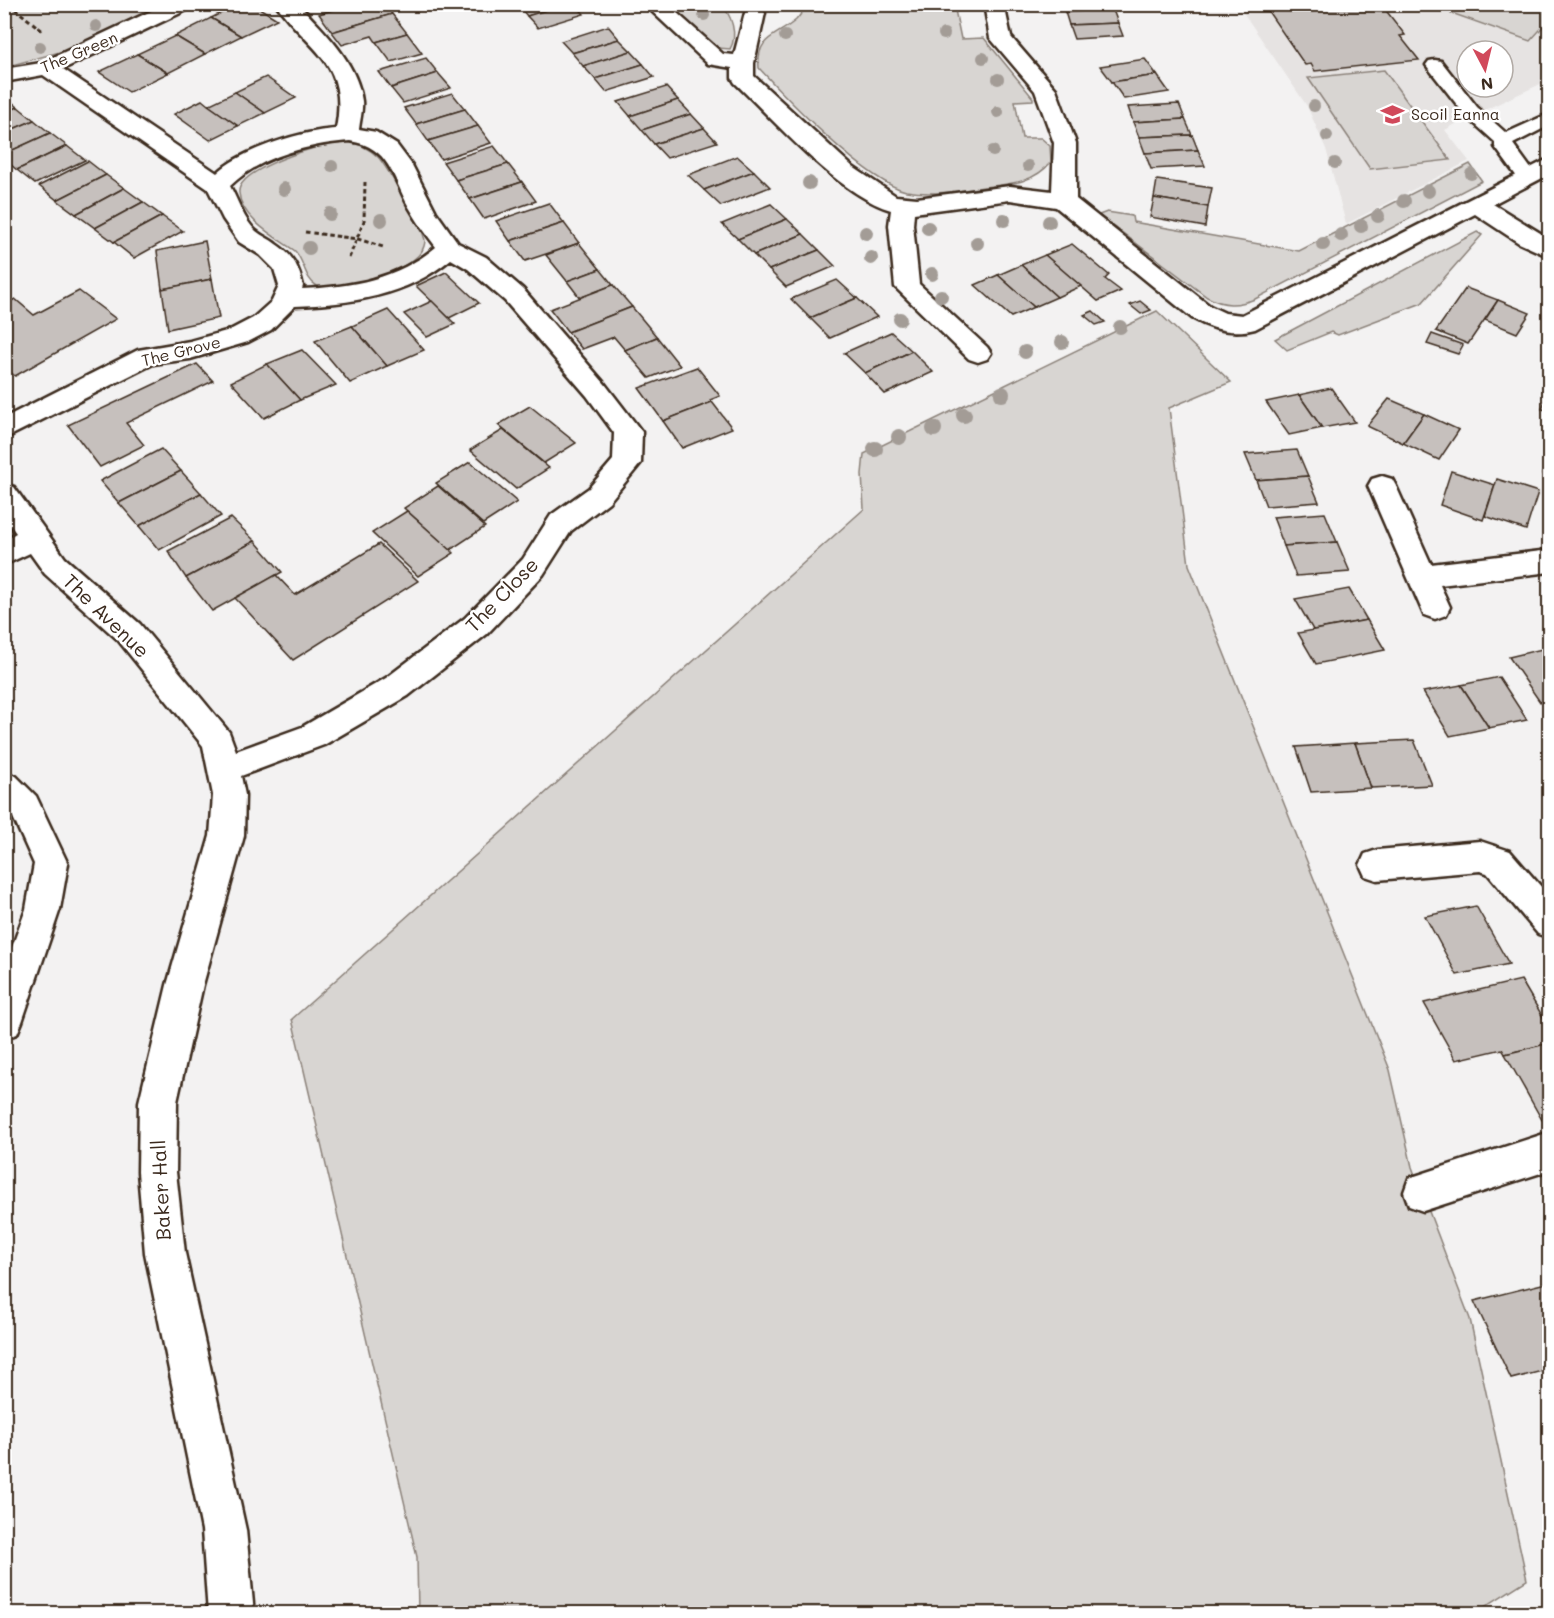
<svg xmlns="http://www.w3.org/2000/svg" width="1554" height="1618" viewBox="0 0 1554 1618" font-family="Mali,sans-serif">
  <rect width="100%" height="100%" fill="#f3f2f2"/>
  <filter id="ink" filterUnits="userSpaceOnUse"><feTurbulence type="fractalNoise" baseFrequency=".0167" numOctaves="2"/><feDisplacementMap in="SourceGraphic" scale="12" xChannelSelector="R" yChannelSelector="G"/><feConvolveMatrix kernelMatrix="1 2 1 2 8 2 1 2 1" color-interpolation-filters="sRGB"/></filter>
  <g filter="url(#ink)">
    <path fill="#e6e3e2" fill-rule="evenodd" d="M1238,5H1549V80L1463,120L1445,130L1469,161L1346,224L1326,149L1307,106ZM1467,51H1503V87H1467Z"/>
    <g fill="#d8d5d2" stroke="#8a8078" stroke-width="1.5">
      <path d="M4,5H159L78,47L5,67Z"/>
      <path d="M668,5H720C732,13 738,36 730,49L718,48Z"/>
      <path d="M807,5H954L961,39L984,38L1033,98V100L1015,101L1022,138H1041L1050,146L1051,162C1034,183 1010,184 984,187C959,191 932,196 906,191C867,182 788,100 759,68C756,36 777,37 796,20C800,16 804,9 807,5Z"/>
      <path d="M1429,5H1549V20L1530,41Z"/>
      <path d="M1384,70L1450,160L1370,169L1308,78Z"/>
      <path d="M346,140C358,144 369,148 378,157C385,164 422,227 424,237C425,239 425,243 424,246C418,271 340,290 317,286C304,278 305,262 295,251C277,238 241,219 239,193C236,168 326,143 346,140Z"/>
      <path d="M1470,164L1482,181L1255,299C1237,306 1224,306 1207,297L1099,215L1107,212L1132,216L1133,222L1299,251Z"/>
      <path d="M1477,232L1482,235L1422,303L1338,335L1331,332L1287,350L1275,339Z"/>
      <path d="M1157,311L1231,382L1169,408L1189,565L1390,1070L1412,1167L1470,1319L1527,1580L1481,1609L1482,1614L418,1613L417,1557L292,1019L864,509L862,474L864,454Z"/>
    </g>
    <g fill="#c6c0bd" stroke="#3b2a1e" stroke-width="1.5">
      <path d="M239,4H253L277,19L241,36L211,18Z"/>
      <path d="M353,4H384L392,14L332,32L319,14Z"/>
      <path d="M517,4H566L527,16Z"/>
      <path d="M566,4H575L584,14L538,28L527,16Z"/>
      <path d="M1062,4H1111L1113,10L1065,12Z"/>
      <path d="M1263,4H1381L1405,35L1400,36L1419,60L1315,71L1311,64L1305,65Z"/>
      <path d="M1113,10L1118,23L1069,25L1065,12Z"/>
      <path d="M392,14L407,33L376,42L372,36L342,45L332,32Z"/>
      <path d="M211,18L241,36L205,54L175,36Z"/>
      <path d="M1118,23L1123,36L1074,39L1069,25Z"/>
      <path d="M608,26L619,39L572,53L561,41Z"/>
      <path d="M407,33L422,53L391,62L376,42Z"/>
      <path d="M175,36L205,54L168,73L137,54Z"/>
      <path d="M619,39L631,51L583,66L572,53Z"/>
      <path d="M631,51L643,64L595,79L583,66Z"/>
      <path d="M137,54L168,73L129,92L99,72Z"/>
      <path d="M426,58L438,73L391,88L379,72Z"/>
      <path d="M1145,59L1157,75L1112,82L1100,66Z"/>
      <path d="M643,64L654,77L606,92L595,79Z"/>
      <path d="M438,73L451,88L403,103L391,88Z"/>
      <path d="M1157,75L1169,92L1124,99L1112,82Z"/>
      <path d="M266,77L296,98L265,113L235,92Z"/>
      <path d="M666,87L678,100L630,116L618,102Z"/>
      <path d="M235,92L265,113L238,126L208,105Z"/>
      <path d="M452,93L465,109L416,124L404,108Z"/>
      <path d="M6,97L18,107L4,113V98Z"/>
      <path d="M202,100L208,105L238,126L210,140L174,114Z"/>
      <path d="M678,100L691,114L642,130L630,116Z"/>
      <path d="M1179,104L1185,119L1133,122L1128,107Z"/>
      <path d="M18,107L34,120L4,133V113Z"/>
      <path d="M465,109L478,126L428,141L416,124Z"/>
      <path d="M691,114L704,128L654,144L642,130Z"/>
      <path d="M1185,119L1192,135L1139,137L1133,122Z"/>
      <path d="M34,120L50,133L4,154V133Z"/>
      <path d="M478,126L491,143L441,159L428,141Z"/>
      <path d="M704,128L717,142L667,158L654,144Z"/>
      <path d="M50,133L67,146L17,170L4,159V154Z"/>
      <path d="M1192,135L1198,150L1145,153L1139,137Z"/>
      <path d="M67,146L85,160L35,184L17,170Z"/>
      <path d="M494,146L508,164L456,180L443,162Z"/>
      <path d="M1198,150L1205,166L1151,169L1145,153Z"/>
      <path d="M737,156L754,171L704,190L688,175Z"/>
      <path d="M88,161L106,175L57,200L39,186Z"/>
      <path d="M508,164L522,182L470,199L456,180Z"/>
      <path d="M754,171L770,187L721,206L704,190Z"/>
      <path d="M106,175L124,188L76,214L57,200Z"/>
      <path d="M1157,180L1212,188L1208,207L1154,198Z"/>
      <path d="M522,182L536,201L484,219L470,199Z"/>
      <path d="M124,188L143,202L95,228L76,214Z"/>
      <path d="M1154,198L1208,207L1205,227L1150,217Z"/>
      <path d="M143,202L162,216L114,242L95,228Z"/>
      <path d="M549,203L564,223L510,241L496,221Z"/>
      <path d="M771,204L787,219L738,239L722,224Z"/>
      <path d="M162,216L183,231L134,258L114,242Z"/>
      <path d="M787,219L803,234L754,255L738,239Z"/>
      <path d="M564,223L579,243L525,261L510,241Z"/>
      <path d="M803,234L819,250L769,270L754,255Z"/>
      <path d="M205,241L212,279L162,289L157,251Z"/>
      <path d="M579,243L600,269L567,281L546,255Z"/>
      <path d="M1072,244L1109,275L1105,279L1121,291L1098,301L1045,255Z"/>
      <path d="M819,250L835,266L786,287L769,270Z"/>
      <path d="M1045,255L1081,286L1057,297L1021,265Z"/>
      <path d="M1021,265L1057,297L1034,307L998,275Z"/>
      <path d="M600,269L613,285L580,298L567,281Z"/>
      <path d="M446,272L479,303L449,318L416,286Z"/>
      <path d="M998,275L1034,307L1011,317L975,285Z"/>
      <path d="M212,279L219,318L168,329L162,289Z"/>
      <path d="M837,280L857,298L810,318L791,299Z"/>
      <path d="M613,285L632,307L568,332L550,309Z"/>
      <path d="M1466,288L1498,300L1468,344L1436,331Z"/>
      <path d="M79,291L116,319L15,376L4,367V305L15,299L34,315Z"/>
      <path d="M857,298L877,317L830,338L810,318Z"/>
      <path d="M1498,300L1530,313L1517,333L1485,320Z"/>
      <path d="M432,301L455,324L427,337L404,314Z"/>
      <path d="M1140,301L1151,310L1141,314L1130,305Z"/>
      <path d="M632,307L657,337L625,350L614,337L582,349L568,332Z"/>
      <path d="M388,310L424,350L387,366L352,326Z"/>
      <path d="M1093,311L1105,322L1096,325L1084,315Z"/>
      <path d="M352,326L387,366L350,383L315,341Z"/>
      <path d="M891,332L912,351L865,373L844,353Z"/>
      <path d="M1432,334L1463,345L1458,354L1427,344Z"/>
      <path d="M657,337L680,366L649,378L625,350Z"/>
      <path d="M302,350L336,385L300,400L267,364Z"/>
      <path d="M912,351L933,372L885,394L865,373Z"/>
      <path d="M197,364L213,381L126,423L144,445L100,467L68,425Z"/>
      <path d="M267,364L300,400L264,418L231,382Z"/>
      <path d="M697,367L720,396L710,400L712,402L663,421L639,388Z"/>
      <path d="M1549,387L1550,388V411L1542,409Z"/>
      <path d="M1331,388L1355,422L1322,428L1299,395Z"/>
      <path d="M1299,395L1322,428L1289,435L1266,402Z"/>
      <path d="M1389,399L1424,414L1403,443L1367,426Z"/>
      <path d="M712,402L732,428L682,448L663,421Z"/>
      <path d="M530,406L576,443L544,463L498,425Z"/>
      <path d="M1424,414L1459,430L1439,460L1403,443Z"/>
      <path d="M503,430L549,468L516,489L470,450Z"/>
      <path d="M161,449L181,471L119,503L100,481Z"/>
      <path d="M1297,450L1308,476L1256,480L1245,454Z"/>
      <path d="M1549,451H1550V477L1542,474Z"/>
      <path d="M470,462L517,502L483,524L436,483Z"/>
      <path d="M181,471L201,493L139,526L119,503Z"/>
      <path d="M1451,471L1495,485L1483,520L1440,505Z"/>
      <path d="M1308,476L1319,502L1266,506L1256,480Z"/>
      <path d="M1497,479L1538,492L1526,530L1485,516Z"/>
      <path d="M438,486L485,527L450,550L404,508Z"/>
      <path d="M201,493L221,516L159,550L139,526Z"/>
      <path d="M407,511L454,553L418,576L372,533Z"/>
      <path d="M1325,513L1337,542L1284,546L1273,517Z"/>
      <path d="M231,518L255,541L186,578L168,551Z"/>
      <path d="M255,541L282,572L212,611L186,578Z"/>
      <path d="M1337,542L1350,572L1296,576L1284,546Z"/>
      <path d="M379,544L418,581L293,660L235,598L276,575L295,595Z"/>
      <path d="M1349,589L1367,620L1313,630L1295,599Z"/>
      <path d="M1367,620L1385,650L1316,664L1298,633Z"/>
      <path d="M1546,648L1550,654V700L1540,702L1509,657Z"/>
      <path d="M1499,677L1527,720L1489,728L1461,685Z"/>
      <path d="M1461,685L1489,728L1450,736L1423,692Z"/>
      <path d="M1414,740L1432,785L1371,788L1355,743Z"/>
      <path d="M1355,743L1371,788L1311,792L1296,747Z"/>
      <path d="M1476,906L1509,964L1457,975L1425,916Z"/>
      <path d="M1521,980L1550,1029V1043L1505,1054L1502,1049L1456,1060L1424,1003Z"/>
      <path d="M1550,1043V1118L1542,1120L1505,1054Z"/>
      <path d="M1550,1282V1369L1511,1379L1474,1301Z"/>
    </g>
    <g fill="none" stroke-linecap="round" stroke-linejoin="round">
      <defs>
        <path id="lane" d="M1435,60L1441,61L1477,107L1506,133L1550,113V125L1513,144L1537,177L1534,181H1520L1495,147V142L1465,115L1426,65L1429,61Z"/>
        <g id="street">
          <path d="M166,4H194L191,8L63,69L217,173C242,149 302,131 336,129C349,60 308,51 276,4H298C324,31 357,62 362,101C363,110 360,120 359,129L376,132L397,145L412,165L436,212L458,243L486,257L523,289L605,384L642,432L641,463L609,502L571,531L543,575L487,634L408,696L324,745L241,776L245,795L244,836L203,985L177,1102L176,1172L185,1253L246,1530L254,1614H208L202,1530L145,1253L138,1172L139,1102L167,985L210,836L213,795L203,746L118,640L45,574L30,553L4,565V540L16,533L4,516V484L14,487L65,558L140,624L229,732L236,751L302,727L386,678L465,618L523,559L551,515L589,488L613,460L614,433L587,396L505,301L468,269L451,259C407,296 350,304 295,306L271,330L248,342L190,359L153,364L4,439V418L138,350L190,341L230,330L253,318L272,301L279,286L274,269L260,255L239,242L223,219L208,189L43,75L4,82V69L41,63ZM350,141C390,147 392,177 409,207C417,221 426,234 436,247C397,279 352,287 302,289L303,286C299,267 293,255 276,244C270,239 262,236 256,231C244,220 238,201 230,186C260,156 310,144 350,141Z"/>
          <path d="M644,4H667L723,54L734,55L745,13L748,9L755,7L762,9L765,13L754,63V76L853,167L896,196L917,198L1010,186L1052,191L1054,143L1035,91L990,38L984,4H1004L1011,37L1056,89L1076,143V199L1210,306L1225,313L1242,315L1550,158V174L1493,204L1550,239V257L1519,243L1475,214L1255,329C1233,335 1211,329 1192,318L1056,207L1010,200L914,213L913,225L919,284L987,347L991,353L987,359L978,362L969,359L895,287L889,225L891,210C839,195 775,121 735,83L732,78V68L708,64Z"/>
          <path d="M1382,476L1392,479L1396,486L1431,564L1550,550V572L1440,585L1450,607L1446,615L1435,619L1424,615L1368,486L1372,479Z"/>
          <path d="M4,772L16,776L36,796L68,864L60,909L22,1022L17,1034L4,1039V969L26,909L34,864L12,815L4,808Z"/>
          <path d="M1480,841L1510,851L1550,897V938L1538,934L1487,873L1480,871L1377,880L1365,876L1360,865L1365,854L1377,850Z"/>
          <path d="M1550,1132V1170L1423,1211L1409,1206L1404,1192L1409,1178Z"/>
        </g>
      </defs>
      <use href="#lane" stroke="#3b2a1e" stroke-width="5"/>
      <use href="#street" stroke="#3b2a1e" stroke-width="5"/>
      <g stroke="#3b2a1e" stroke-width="3" stroke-dasharray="4.5 3" stroke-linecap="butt">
        <path d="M9,4L44,32"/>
        <path d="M305,232L358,239L383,247"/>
        <path d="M349,258L364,221L365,182"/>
      </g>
      <use href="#lane" fill="#fff" fill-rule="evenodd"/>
      <use href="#street" fill="#fff" fill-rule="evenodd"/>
    </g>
    <g fill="#a39c96">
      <circle cx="704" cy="15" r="6"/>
      <circle cx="96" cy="26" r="6"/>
      <circle cx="944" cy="34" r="6"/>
      <circle cx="785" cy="36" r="6"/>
      <circle cx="40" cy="47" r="6"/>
      <circle cx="983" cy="58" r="6"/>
      <circle cx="998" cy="79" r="6"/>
      <circle cx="1314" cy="106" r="6"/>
      <circle cx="998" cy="112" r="6"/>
      <circle cx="1327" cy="136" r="6"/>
      <circle cx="993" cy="151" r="6"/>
      <circle cx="1335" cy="163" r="6"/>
      <circle cx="332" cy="166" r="6"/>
      <circle cx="1028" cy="166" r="6"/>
      <circle cx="1471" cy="174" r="6"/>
      <circle cx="809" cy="183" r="7"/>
      <circle cx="284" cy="189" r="7"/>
      <circle cx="1428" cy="191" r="7"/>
      <circle cx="1404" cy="201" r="7"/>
      <circle cx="330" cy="214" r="7"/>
      <circle cx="1378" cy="216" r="7"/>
      <circle cx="381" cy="220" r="7"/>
      <circle cx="1004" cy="220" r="7"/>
      <circle cx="1049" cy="222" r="7"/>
      <circle cx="1361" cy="226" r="7"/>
      <circle cx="928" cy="228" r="7"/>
      <circle cx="866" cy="233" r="7"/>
      <circle cx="1341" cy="235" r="7"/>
      <circle cx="977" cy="243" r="7"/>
      <circle cx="1323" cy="244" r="7"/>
      <circle cx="309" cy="248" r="7"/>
      <circle cx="871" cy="258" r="7"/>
      <circle cx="932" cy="274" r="7"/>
      <circle cx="941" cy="296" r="7"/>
      <circle cx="900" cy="319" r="7"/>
      <circle cx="1120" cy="327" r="7"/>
      <circle cx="1062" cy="342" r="7"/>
      <circle cx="1025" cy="352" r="7"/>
      <circle cx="1002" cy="394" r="8"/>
      <circle cx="964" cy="415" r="8"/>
      <circle cx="934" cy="429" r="8"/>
      <circle cx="899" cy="437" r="8"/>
      <circle cx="875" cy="449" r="8"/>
    </g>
  </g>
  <defs>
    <symbol id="school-bare" viewBox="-9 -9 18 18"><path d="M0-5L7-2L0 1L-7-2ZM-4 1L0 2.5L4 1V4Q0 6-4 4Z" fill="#d1495b" stroke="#fff" stroke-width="2.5" paint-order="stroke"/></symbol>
  </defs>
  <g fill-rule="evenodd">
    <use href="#school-bare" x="1376" y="98" width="33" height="33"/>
  </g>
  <g text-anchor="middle" stroke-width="5" stroke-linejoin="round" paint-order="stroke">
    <g font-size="16" fill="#3b2a1e" stroke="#fff">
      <text transform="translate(79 52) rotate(-23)" y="6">The Green</text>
      <text transform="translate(181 351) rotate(-14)" y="6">The Grove</text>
    </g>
    <g font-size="16" fill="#3b2a1e" stroke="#fff" text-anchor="start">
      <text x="1411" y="120">Scoil Eanna</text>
    </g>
    <g font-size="20" fill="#3b2a1e" stroke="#fff">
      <text transform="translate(502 595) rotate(-46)" y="7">The Close</text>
      <text transform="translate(106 616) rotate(44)" y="7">The Avenue</text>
      <text transform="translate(161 1190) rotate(-93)" y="7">Baker Hall</text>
    </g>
  </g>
  <rect width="1554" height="1618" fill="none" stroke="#fff" stroke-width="24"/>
  <rect x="12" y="12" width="1530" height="1594" fill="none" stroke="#3b2a1e" stroke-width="2" filter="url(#ink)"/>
  <g transform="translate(1485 69) rotate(173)"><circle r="28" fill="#ffffff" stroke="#b1aaa5" stroke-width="1.5"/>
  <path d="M0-4.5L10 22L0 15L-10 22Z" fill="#d1495b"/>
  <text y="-9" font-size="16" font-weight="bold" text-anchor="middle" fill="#3b2a1e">N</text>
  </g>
</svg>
